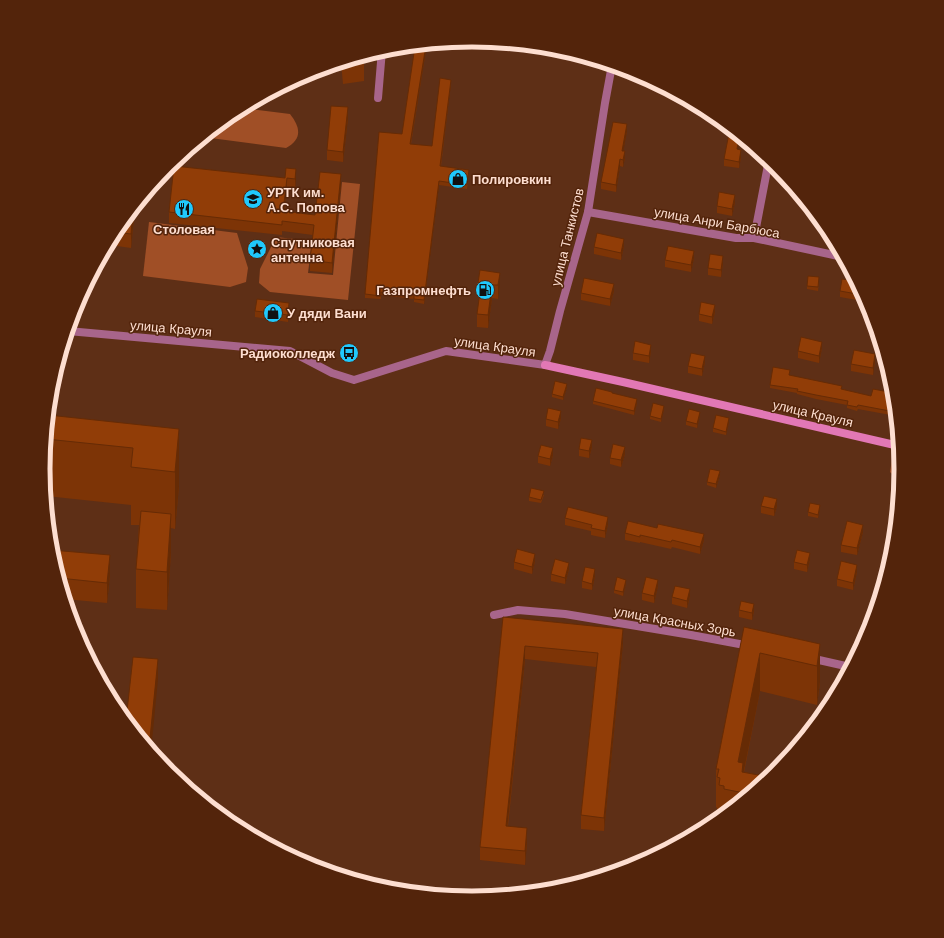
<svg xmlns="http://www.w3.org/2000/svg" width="944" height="938" viewBox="0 0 944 938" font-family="Helvetica,sans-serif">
  <rect width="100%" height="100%" fill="#5e2f16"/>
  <g fill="#a04f26">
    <path d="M241,108L290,114C301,128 302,139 286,148L203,137L234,112Z"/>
    <path d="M342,182L360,184L348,300L270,292L259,283L260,269L276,237L312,241L308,273L333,275Z"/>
    <path d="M149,222L237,233L248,268L246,282L230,287L143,276Z"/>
    <path d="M892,460L900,462V479L896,478L890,472Z"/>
  </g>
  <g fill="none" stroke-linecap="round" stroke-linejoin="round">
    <g stroke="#a8658b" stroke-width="8">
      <path d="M378,98L382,50"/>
      <path d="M588,212L736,238H754L843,257"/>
      <path d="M754,238L769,160"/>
      <path d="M68,331L290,351L332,373L354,380L446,351L545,365L550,351L560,311L588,212L605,103L612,65"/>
      <path d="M494,615L518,610L565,614L691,635L750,646"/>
      <path d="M810,658L850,667"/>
    </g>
    <path stroke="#e278b5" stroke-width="8" d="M545,365L623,382L899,446"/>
  </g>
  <g fill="#7d3406">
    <path d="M427,44L411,144L432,146L451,83L441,166L469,174L467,189L439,185L424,304L414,302V299L381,295V299L365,298V294L402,134L415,46Z"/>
    <path d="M364,56V81L343,84L341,62Z"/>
    <path d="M348,118L343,162L327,160V150Z"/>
    <path d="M627,131L623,151L625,158L623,167L620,166L616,192L601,189V182Z"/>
    <path d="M741,157L739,168L724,166V159Z"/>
    <path d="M174,166L296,179L295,190L287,189L284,211L315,215L341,184L332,273L310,271V260L313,235L282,231V235L169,223V212Z"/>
    <path d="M735,202L732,216L717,213V206Z"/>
    <path d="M135,207L131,248L110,245V241L115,230Z"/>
    <path d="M624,246L621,260L594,254V247Z"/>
    <path d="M694,258L691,272L665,267V260Z"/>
    <path d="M723,263L721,277L708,275V268Z"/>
    <path d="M480,270L500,287L498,299L492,298L488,328L477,327V314L480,297H478V283Z"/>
    <path d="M819,281L818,291L807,289V286Z"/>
    <path d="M859,287L857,300L840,297V291Z"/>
    <path d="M614,291L610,306L581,300V293Z"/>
    <path d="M289,310L288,322L255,317V311Z"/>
    <path d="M715,312L712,324L699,321V314Z"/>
    <path d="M822,348L819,363L798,358V351Z"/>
    <path d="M651,351L649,363L633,360V353Z"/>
    <path d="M875,361L873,375L851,371V364Z"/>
    <path d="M705,362L702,376L688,373V366Z"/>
    <path d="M789,375L842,389L871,396H889L894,397L896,416L858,409L857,411L847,408V405L816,399L797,394V393L770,388V385Z"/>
    <path d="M567,387L563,400L552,397V394Z"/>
    <path d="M612,393L637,403L634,415L593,404V401Z"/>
    <path d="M664,409L661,422L650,419V416Z"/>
    <path d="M48,415L179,429V486L175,529L171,528V552L167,610L136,608V569L139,525H131V505L46,496L43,469Z"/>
    <path d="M700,415L697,428L686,425V421Z"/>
    <path d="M561,418L558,429L546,426V419Z"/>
    <path d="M729,422L726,435L713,432V428Z"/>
    <path d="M592,447L589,458L579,456V449Z"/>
    <path d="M625,454L621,467L610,464V458Z"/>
    <path d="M553,455L550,466L538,463V456Z"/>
    <path d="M720,475L716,488L707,485V482Z"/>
    <path d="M544,495L541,503L529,501V497Z"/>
    <path d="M761,506H777L774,516L761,513Z"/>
    <path d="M820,508L818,518L808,516V512Z"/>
    <path d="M565,518L608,524L605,538L591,535V531L565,525Z"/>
    <path d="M863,532L857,555L841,552V545Z"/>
    <path d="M625,533L704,540L700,554L672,547L671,549L640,542V543L625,540Z"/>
    <path d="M51,552L110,575L107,603L65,599Z"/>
    <path d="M810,560L807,572L794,569V562Z"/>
    <path d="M535,561L532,574L514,569V562Z"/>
    <path d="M569,569L565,584L551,581V574Z"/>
    <path d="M857,572L853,590L837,586V579Z"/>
    <path d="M595,576L592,590L582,588V581Z"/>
    <path d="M626,583L623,596L614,593V590Z"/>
    <path d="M658,586L654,603L642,600V593Z"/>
    <path d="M690,596L687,608L672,604V597Z"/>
    <path d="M739,610L754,611L752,620L739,617Z"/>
    <path d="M503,617L623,643L604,831L581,829V815L596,667L525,659L508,826L527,842L525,865L480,860V847Z"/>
    <path d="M744,627L820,644V682L817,705L760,691L744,772L769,777L719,818V817L717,816V808L716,807V769Z"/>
  </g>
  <g fill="#662b05">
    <path d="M427,44L410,147V144L426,45Z"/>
    <path d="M451,80V83L440,170V166Z"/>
    <path d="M348,107V118L343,162V152Z"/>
    <path d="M627,124V131L622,158V151Z"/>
    <path d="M739,136L740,137L737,156V149Z"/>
    <path d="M741,150V157L739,168V162Z"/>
    <path d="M625,151V158L623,167V160Z"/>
    <path d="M620,159V166L616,192V185Z"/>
    <path d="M296,169V179L295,190V179Z"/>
    <path d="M341,174V184L332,273V263Z"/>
    <path d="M287,178V189L283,221V211Z"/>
    <path d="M439,181V185L424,304V300Z"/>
    <path d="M735,195V202L732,216V209Z"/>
    <path d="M135,207L131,248V234L133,209Z"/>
    <path d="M624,239V246L621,260V253Z"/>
    <path d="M694,251V258L691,272V265Z"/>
    <path d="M723,256V263L721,277V270Z"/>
    <path d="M500,273V287L498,299V285Z"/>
    <path d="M614,284V291L610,306V299Z"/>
    <path d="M492,285V298L488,328V315Z"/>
    <path d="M858,286L859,289L857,300V294Z"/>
    <path d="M289,303V310L288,322V315Z"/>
    <path d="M715,305V312L712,324V317Z"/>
    <path d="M822,342V348L819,363V356Z"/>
    <path d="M651,345V351L649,363V356Z"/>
    <path d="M875,354V361L873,375V368Z"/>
    <path d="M705,356V362L702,376V369Z"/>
    <path d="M567,384V387L563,400V397Z"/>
    <path d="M637,399V403L634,415V411Z"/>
    <path d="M664,406V409L661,422V419Z"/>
    <path d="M561,411V418L558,429V422Z"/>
    <path d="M700,412V415L697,428V424Z"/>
    <path d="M729,418V422L726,435V432Z"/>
    <path d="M179,429V486L175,529V472Z"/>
    <path d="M592,440V447L589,458V451Z"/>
    <path d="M625,447V454L621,467V460Z"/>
    <path d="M553,448V455L550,466V459Z"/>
    <path d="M720,471V475L716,488V484Z"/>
    <path d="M777,499V506L774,516V509Z"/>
    <path d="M820,505V508L818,518V515Z"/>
    <path d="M171,514V552L167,610V572Z"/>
    <path d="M608,517V524L605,538V531Z"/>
    <path d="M863,525V532L857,555V548Z"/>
    <path d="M704,534V540L700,554V547Z"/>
    <path d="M810,553V560L807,572V565Z"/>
    <path d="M535,554V561L532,574V567Z"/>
    <path d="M110,555V575L107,603V583Z"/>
    <path d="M569,563V569L565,584V578Z"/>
    <path d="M857,565V572L853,590V583Z"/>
    <path d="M595,569V576L592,590V584Z"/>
    <path d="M626,580V583L623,596V592Z"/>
    <path d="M658,580V586L654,603V596Z"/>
    <path d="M690,589V596L687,608V601Z"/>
    <path d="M754,604V611L752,620V613Z"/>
    <path d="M623,629V643L604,831V818Z"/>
    <path d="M820,644V682L817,705V666Z"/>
    <path d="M525,646V659L506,840V826Z"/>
    <path d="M93,649V666L92,664Z"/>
    <path d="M760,653V691L743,775V793L738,762Z"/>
    <path d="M158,659V679L151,751L149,748Z"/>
    <path d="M527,828V842L525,865V851Z"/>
  </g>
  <g fill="#913d07" stroke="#662b05">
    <path d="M426,45L410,144L432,146L440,78L451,80L440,166L469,170L467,185L439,181L424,300L414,299V295L381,292V296L365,294L379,132L402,134L415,46Z"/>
    <path d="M331,106L348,107L343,152L327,150Z"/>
    <path d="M613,122L627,124L622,151H625L623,160L620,159L616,185L601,182Z"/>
    <path d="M730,128L739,136L737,149L741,150L739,162L724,159Z"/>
    <path d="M174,166L285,178L286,168L296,169L295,179L287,178L283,211L315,215L320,172L341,174L332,263L310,260L314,225L282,221V225L169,212Z"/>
    <path d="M719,192L735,195L732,209L717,206Z"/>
    <path d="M133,209L131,234L114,232L115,230Z"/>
    <path d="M597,233L624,239L621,253L594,247Z"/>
    <path d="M668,246L694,251L691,265L665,260Z"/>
    <path d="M710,254L723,256L721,270L708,268Z"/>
    <path d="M480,270L500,273L498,285H492L488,315L477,314L481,284L478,283Z"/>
    <path d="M808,276L819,277L818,287L807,286Z"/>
    <path d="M584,278L614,284L610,299L581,293Z"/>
    <path d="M842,279L856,281L858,286L857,294L840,291Z"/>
    <path d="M257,299L289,303L288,315L255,311Z"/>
    <path d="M701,302L715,305L712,317L699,314Z"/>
    <path d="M801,337L822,342L819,356L798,351Z"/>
    <path d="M635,341L651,345L649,356L633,353Z"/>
    <path d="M854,350L875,354L873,368L851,364Z"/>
    <path d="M691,353L705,356L702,369L688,366Z"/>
    <path d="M773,367L790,370L789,375L842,386L841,389L871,396L873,389L889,392L888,396L894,397L895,412L858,405L857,407L847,405L848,401L816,395L797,391L798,389L770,385Z"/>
    <path d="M555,381L567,384L563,397L552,394Z"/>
    <path d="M596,388L612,392V393L637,399L634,411L593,401Z"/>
    <path d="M653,403L664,406L661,419L650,416Z"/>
    <path d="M548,408L561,411L558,422L546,419Z"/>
    <path d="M689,409L700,412L697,424L686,421Z"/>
    <path d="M48,415L179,429L175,472L131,467L133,448L46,439Z"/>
    <path d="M716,415L729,418L726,432L713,428Z"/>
    <path d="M581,438L592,440L589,451L579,449Z"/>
    <path d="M613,444L625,447L621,460L610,458Z"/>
    <path d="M541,445L553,448L550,459L538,456Z"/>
    <path d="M710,469L720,471L716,484L707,482Z"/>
    <path d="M531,488L544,491L541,500L529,497Z"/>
    <path d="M764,496L777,499L774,509L761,506Z"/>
    <path d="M810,503L820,505L818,515L808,512Z"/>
    <path d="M568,507L608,517L605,531L591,528L592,525L565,518Z"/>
    <path d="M141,511L171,514L167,572L136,569Z"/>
    <path d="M628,521L657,528L658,524L704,534L700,547L672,540L671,542L640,535V537L625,533Z"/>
    <path d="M847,521L863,525L857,548L841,545Z"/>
    <path d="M517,549L535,554L532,567L514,562Z"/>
    <path d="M51,550L110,555L107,583L59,578L51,552Z"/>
    <path d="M797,550L810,553L807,565L794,562Z"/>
    <path d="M555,559L569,563L565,578L551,574Z"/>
    <path d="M841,561L857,565L853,583L837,579Z"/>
    <path d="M585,567L595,569L592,584L582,581Z"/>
    <path d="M617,577L626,580L623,592L614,590Z"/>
    <path d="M646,577L658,580L654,596L642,593Z"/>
    <path d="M675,586L690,589L687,601L672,597Z"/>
    <path d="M741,601L754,604L752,613L739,610Z"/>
    <path d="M503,617L623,629L604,818L581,815L598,653L525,646L506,826L527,828L525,851L480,847Z"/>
    <path d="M744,627L820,644L817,666L760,653L738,762L743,763L742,772L769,777L749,794L724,789V786L719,785L720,778L717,777L719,769H716Z"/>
    <path d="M84,648L93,649L92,664Z"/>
    <path d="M133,657L158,659L149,748L126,720Z"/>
  </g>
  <defs>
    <symbol id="shop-disc" viewBox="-11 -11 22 22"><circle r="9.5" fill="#20c9fd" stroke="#53240b"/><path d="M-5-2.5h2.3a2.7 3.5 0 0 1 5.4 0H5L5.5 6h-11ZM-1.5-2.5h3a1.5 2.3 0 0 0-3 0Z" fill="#111"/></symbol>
    <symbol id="university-disc" viewBox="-11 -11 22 22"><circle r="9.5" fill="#20c9fd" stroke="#53240b"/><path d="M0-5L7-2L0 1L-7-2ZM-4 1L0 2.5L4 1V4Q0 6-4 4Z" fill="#111"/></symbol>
    <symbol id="restaurant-disc" viewBox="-11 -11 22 22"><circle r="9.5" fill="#20c9fd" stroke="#53240b"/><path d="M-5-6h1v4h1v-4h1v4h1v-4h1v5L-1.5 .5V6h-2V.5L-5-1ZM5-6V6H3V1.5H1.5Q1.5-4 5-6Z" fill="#111"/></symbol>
    <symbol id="sight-disc" viewBox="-11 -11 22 22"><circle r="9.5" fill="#20c9fd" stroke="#53240b"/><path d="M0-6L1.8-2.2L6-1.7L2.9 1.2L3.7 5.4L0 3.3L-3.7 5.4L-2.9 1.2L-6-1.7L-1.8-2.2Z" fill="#111"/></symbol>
    <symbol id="fuel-disc" viewBox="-11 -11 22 22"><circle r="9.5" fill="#20c9fd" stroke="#53240b"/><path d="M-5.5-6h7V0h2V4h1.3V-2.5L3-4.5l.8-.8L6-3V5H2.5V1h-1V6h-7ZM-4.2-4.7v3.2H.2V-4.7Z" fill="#111"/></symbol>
    <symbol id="bus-disc" viewBox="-11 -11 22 22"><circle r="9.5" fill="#20c9fd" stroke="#53240b"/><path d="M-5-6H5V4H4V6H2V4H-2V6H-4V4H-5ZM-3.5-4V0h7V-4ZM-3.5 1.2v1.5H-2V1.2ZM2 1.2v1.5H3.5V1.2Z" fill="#111"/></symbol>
  </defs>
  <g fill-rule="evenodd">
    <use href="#shop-disc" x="447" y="168" width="22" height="22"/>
    <use href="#university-disc" x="242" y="188" width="22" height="22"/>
    <use href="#restaurant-disc" x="173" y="198" width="22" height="22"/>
    <use href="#sight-disc" x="246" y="238" width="22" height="22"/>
    <use href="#fuel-disc" x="474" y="279" width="22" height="22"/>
    <use href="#shop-disc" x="262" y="302" width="22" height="22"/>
    <use href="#bus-disc" x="338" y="342" width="22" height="22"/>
  </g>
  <g text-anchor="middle" stroke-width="3" stroke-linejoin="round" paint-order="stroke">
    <g font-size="13" font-weight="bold" fill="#fdded0" stroke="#53240b" text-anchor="start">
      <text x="472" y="184">Полировкин</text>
      <text x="267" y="197">УРТК им.<tspan x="267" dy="15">А.С. Попова</tspan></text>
      <text x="184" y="234" text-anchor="middle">Столовая</text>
      <text x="271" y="247">Спутниковая<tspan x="271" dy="15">антенна</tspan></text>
      <text x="471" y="295" text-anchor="end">Газпромнефть</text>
      <text x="287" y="318">У дяди Вани</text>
      <text x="335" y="358" text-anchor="end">Радиоколледж</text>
    </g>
    <g font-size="13" fill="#fdded0" stroke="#53240b">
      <text transform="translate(717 222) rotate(10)" y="5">улица Анри Барбюса</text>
      <text transform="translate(567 237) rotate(-76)" y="5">улица Танкистов</text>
      <text transform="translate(171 328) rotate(5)" y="5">улица Крауля</text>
      <text transform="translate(495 346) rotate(8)" y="5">улица Крауля</text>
      <text transform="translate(813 413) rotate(13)" y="5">улица Крауля</text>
      <text transform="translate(675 621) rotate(10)" y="5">улица Красных Зорь</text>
    </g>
  </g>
  <path d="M0 0H944V938H0ZM50 469a422 422 0 1 1 844 0a422 422 0 1 1-844 0Z" fill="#53240b" fill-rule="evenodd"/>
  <path fill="none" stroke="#fdded0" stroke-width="5" d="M50 469a422 422 0 1 1 844 0a422 422 0 1 1-844 0Z"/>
</svg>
